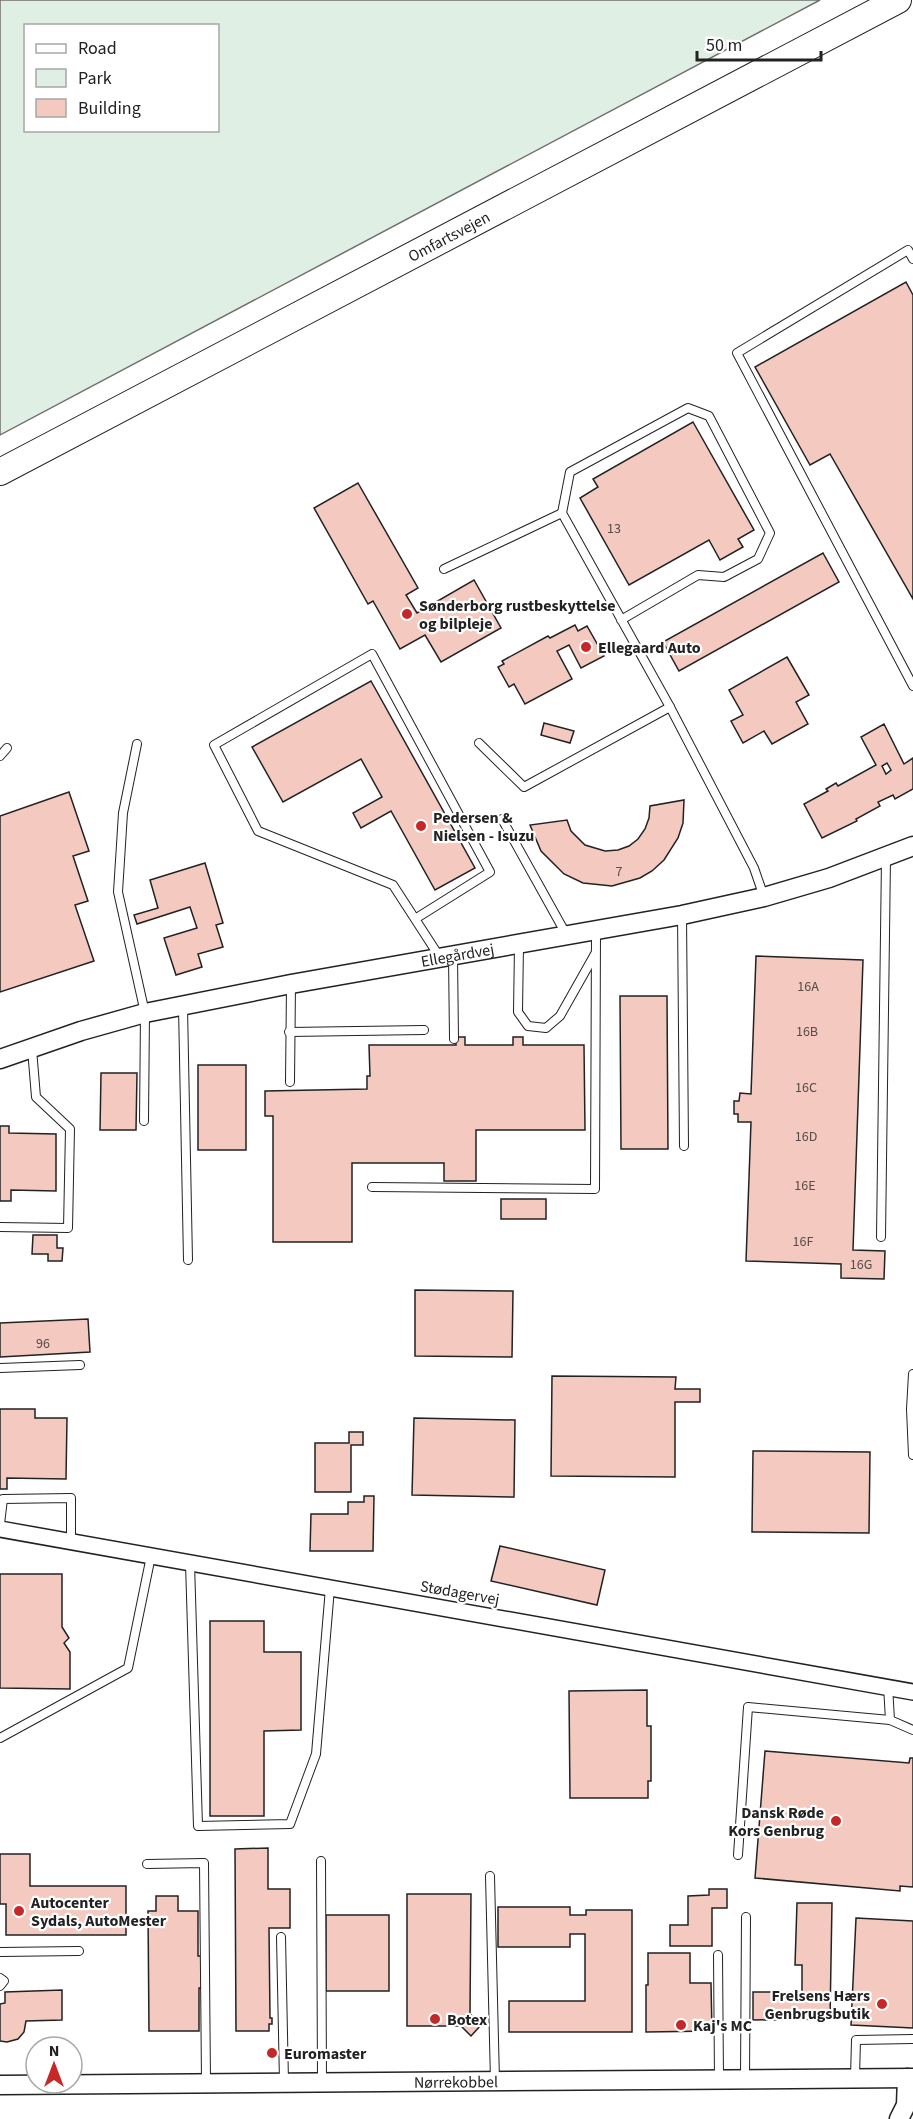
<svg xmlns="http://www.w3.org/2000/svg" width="913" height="2119" viewBox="0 0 913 2119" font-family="'Source Sans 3',sans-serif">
  <rect width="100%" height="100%" fill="#fff"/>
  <path fill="#e0efe3" stroke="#6f6f6f" stroke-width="1.5" fill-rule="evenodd" d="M0,0H820L0,435ZM26,26H218V130H26Z"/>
  <g fill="#f3c9c0" stroke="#222" stroke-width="1.5" fill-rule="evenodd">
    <path d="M906,282L913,295V599L830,454L810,465L755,367Z"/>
    <path d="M693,422L754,530L738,539L743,547L720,560L709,540L629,585L580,498L598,487L593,479Z"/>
    <path d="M358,483L418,588L406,595L417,613L474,580L501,628L441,662L425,635L400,649L373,601L368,604L314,508Z"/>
    <path d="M823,553L839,582L679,671L663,642Z"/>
    <path d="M575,625L578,631L587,626L604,656L581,668L569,645L557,651L572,679L525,704L514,684L509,687L498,667L504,664L502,661L548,636L550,638Z"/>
    <path d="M787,657L809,695L796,702L808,724L772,744L764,731L743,743L731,721L743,715L729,690Z"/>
    <path d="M371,681L475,868L435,890L391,811L361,828L353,813L382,797L361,759L283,802L252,747Z"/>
    <path d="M544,723L574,731L570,743L541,735Z"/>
    <path d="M884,724L904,764L913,758V789L895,799L893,795L878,802L880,806L856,819L857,821L822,838L804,804L828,791L826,789L836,783L838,786L876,765L861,737ZM887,763L891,770L886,774L882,766Z"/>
    <path d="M69,792L89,851L73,856L88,901L75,905L94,961L0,992V816Z"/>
    <path d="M684,800L683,823L678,838L664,860L652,871L640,878L612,886L583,883L564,874L541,851L530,825L567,820L571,831L585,845L605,851L618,850L629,846L638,839L645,829L649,818L650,806Z"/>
    <path d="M205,863L223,923L216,925L223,947L198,954L202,967L176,975L164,938L197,928L190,907L137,924L134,915L158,908L150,880Z"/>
    <path d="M756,956L863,960L853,1250L885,1251L884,1279L841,1278V1264L746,1261L751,1122H738V1114H734V1101H739L740,1093L751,1094Z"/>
    <path d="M620,996H667L668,1149H621Z"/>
    <path d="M456,1037H465V1045H513V1037H523V1045H584L585,1130H476V1181H444V1163H352V1242H273V1116H265V1091L367,1089V1076H370L369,1045H456Z"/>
    <rect x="198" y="1065" width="48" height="85"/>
    <path d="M101,1073H137L136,1130H100Z"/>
    <path d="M0,1126H9V1133L56,1134V1191L11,1190V1201H0Z"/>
    <rect x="501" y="1199" width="45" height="20"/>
    <path d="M33,1235H57V1248H63L62,1261H48V1254H32Z"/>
    <path d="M415,1290L513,1291L512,1357L415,1356Z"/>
    <path d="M88,1319L90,1352L0,1357V1323Z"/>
    <path d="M552,1376L676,1377L675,1389H700V1402H675V1477L551,1476Z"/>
    <path d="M0,1409H35V1418H67L66,1479L7,1478V1489H0Z"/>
    <path d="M414,1418L515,1420L514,1497L412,1495Z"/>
    <path d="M349,1432H363V1445H351V1492H315V1443H349Z"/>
    <path d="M753,1451L870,1452L869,1533L752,1532Z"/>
    <path d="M364,1496H374L373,1551H310L311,1514H348V1502H364Z"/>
    <path d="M500,1546L605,1570L597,1605L491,1581Z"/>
    <path d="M0,1574H62V1627L69,1638L64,1643L70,1652V1689L0,1688Z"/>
    <path d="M210,1621H264V1652H301V1730L264,1731V1816H210Z"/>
    <path d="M647,1690V1726H651V1781H648V1798H570L569,1691Z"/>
    <path d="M765,1751L909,1763L910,1758H913V1887L900,1886V1891L755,1878Z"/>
    <path d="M268,1848V1889H290V1928H269L270,2018H272V2024H269V2031H236L235,1849Z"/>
    <path d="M0,1854H30V1886H126V1935H6V1904H0Z"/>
    <path d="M709,1889H727V1908H712V1946H670V1925H688V1896L709,1895Z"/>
    <path d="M407,1894H471L470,2014L482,2024L471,2036L461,2026H407Z"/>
    <path d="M156,1896H178V1911H198V1956H202V1988H199V2031H149L148,1911H156Z"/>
    <path d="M797,1903H832L830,2019L753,2020V1992H802V1965H795Z"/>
    <path d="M498,1907H570V1915H586V1910H632V2032H509V2001H585V1934H570V1947H498Z"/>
    <rect x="326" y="1915" width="63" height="76"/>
    <path d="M856,1918L913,1921V2028L851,2025Z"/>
    <path d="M648,1953H690V1983H711L712,2031L646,2032V1985H648Z"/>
    <path d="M62,1990V2020L26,2021L24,2032L18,2039L7,2042L0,2041V2004L5,2003V1992Z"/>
  </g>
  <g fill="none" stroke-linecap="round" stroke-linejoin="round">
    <defs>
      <g id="service">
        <path d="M913,259L908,250L737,353L913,686"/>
        <path d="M444,569L562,513"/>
        <path d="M621,620L698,575L724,577L758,559L770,533L709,416L688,408L570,472L562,513L670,707L754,868L764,897"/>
        <path d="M479,743L524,787L670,707"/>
        <path d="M137,744L123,813L118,892L145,1013L144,1121"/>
        <path d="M0,756L7,748"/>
        <path d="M502,819L566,934"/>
        <path d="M682,915L684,1146"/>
        <path d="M415,919L490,872L372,654L214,745L258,831L393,885L439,956"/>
        <path d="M519,945L518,1012L528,1026L546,1028L560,1016L595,954"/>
        <path d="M453,956L454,1039"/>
        <path d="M183,1007L188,1260"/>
        <path d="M289,1032L424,1030"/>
        <path d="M290,1082L291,985"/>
        <path d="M372,1187L595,1189L596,931"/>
        <path d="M0,1227L68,1228L70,1129L36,1097L32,1049"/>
        <path d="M881,1237L886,858"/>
        <path d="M0,1368L80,1365"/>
        <path d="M913,1374L911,1409L913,1455"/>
        <path d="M0,1524L3,1499L71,1498V1542"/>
        <path d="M190,1563L198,1826L290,1824L316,1754L330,1588"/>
        <path d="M888,1686L890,1720L913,1730"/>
        <path d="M0,1738L128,1668L151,1556"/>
        <path d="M738,1855L748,1707L890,1720"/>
        <path d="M321,1861L322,2081"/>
        <path d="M147,1864L204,1863L206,2082"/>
        <path d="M490,1876L495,2081"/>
        <path d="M281,1937L284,2082"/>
        <path d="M0,1952L79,1951"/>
        <path d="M718,1955L719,2079"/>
        <path d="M0,1978L4,1981L0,1986"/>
        <path d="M855,2077L856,2040L913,2039"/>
        <path d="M745,2078L746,1917"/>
      </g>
      <path id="minor" d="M0,1529L913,1692"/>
      <g id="tertiary">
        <path id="s1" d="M0,1059L81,1031L145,1013L291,984L682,915L764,897L829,878L913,846"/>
        <path id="s2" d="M0,2085L913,2078"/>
        <path d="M899,2119L906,2105L907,2078"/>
      </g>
      <g id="trunk">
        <path id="s3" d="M0,472L898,0"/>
      </g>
    </defs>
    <use href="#service" stroke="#222" stroke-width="10"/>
    <use href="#minor" stroke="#222" stroke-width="18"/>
    <use href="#tertiary" stroke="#222" stroke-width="21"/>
    <use href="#trunk" stroke="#222" stroke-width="28"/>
    <use href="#service" stroke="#fff" stroke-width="8"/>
    <use href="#minor" stroke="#fff" stroke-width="15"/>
    <use href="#tertiary" stroke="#fff" stroke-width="18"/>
    <use href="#trunk" stroke="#fff" stroke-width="26"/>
  </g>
  <g fill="#c62828" stroke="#fff" stroke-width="2">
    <circle cx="407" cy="614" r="6"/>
    <circle cx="586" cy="647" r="6"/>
    <circle cx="421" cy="826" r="6"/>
    <circle cx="836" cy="1821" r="6"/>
    <circle cx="19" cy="1911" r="6"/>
    <circle cx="882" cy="2004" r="6"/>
    <circle cx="435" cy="2019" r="6"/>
    <circle cx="681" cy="2025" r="6"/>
    <circle cx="272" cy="2053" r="6"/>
  </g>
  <g text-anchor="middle" stroke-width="4.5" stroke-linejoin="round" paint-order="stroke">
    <g font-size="14" fill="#564c4a">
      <text x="614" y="533">13</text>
      <text x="619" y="876">7</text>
      <text x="808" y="991">16A</text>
      <text x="807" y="1036">16B</text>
      <text x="806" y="1092">16C</text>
      <text x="806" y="1141">16D</text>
      <text x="805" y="1190">16E</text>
      <text x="803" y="1246">16F</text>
      <text x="861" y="1269">16G</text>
      <text x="43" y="1348">96</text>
    </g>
    <g font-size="16" fill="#222" stroke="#fff">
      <text dy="6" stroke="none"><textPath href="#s3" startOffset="507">Omfartsvejen</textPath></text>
      <text dy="6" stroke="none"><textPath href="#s1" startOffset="470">Ellegårdvej</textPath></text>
      <text transform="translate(460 1592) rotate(10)" y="6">Stødagervej</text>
      <text dy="6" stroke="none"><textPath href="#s2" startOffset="456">Nørrekobbel</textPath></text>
    </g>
    <g font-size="16" font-weight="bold" fill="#222" stroke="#fff" text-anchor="start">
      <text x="419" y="611">Sønderborg rustbeskyttelse<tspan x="419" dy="18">og bilpleje</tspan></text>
      <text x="598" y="653">Ellegaard Auto</text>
      <text x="433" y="823">Pedersen &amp;<tspan x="433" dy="18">Nielsen - Isuzu</tspan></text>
      <text x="824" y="1818" text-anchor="end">Dansk Røde<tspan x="824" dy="18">Kors Genbrug</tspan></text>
      <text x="31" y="1908">Autocenter<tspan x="31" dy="18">Sydals, AutoMester</tspan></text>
      <text x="870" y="2001" text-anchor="end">Frelsens Hærs<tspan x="870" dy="18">Genbrugsbutik</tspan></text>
      <text x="447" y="2025">Botex</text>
      <text x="693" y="2031">Kaj's MC</text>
      <text x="284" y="2059">Euromaster</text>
    </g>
  </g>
  <rect x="24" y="24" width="195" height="108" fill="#ffffff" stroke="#a7a7a7" stroke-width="1.5"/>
  <rect x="36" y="44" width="30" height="9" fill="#ffffff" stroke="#a7a7a7" stroke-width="1.5"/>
  <text x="78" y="54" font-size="18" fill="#222222">Road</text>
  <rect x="36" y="69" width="30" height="18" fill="#e0efe3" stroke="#a7a7a7" stroke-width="1.5"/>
  <text x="78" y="84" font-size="18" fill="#222222">Park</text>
  <rect x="36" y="99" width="30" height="18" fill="#f3c9c0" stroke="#a7a7a7" stroke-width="1.5"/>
  <text x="78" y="114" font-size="18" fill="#222222">Building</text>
  <g transform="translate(54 2065)"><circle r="28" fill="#ffffff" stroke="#a7a7a7" stroke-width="1.5"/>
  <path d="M0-4.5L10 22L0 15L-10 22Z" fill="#c62828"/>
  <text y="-9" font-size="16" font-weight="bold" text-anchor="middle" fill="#222222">N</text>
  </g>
  <path d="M697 51v9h124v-9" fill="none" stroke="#222222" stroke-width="3"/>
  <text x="706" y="51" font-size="18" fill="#222222" stroke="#ffffff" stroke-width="4.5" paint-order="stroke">50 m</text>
</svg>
